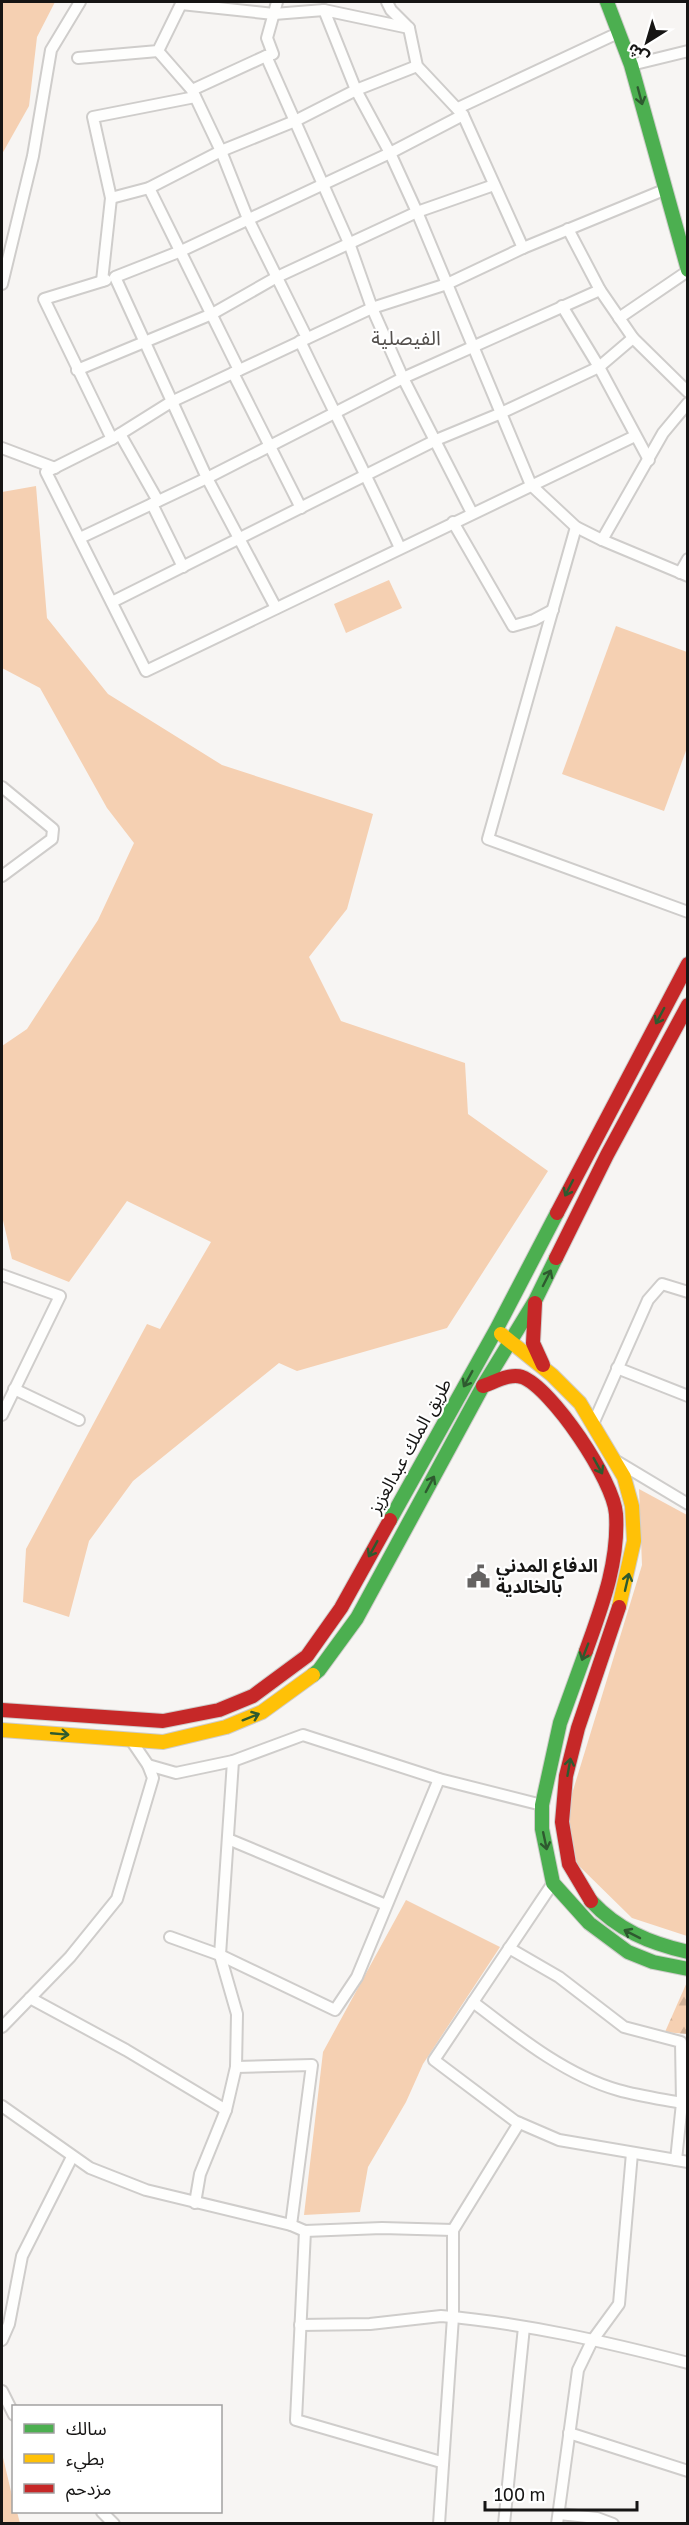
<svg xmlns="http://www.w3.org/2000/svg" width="689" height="2525" viewBox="0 0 689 2525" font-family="'Golos Text','Noto Sans Arabic',sans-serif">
  <defs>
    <pattern id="forest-firs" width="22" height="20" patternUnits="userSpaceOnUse" patternTransform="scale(1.5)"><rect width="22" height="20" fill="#f5d0b2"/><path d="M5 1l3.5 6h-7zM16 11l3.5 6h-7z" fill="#d1b298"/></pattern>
  </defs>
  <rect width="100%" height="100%" fill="#f7f5f3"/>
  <g fill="#f5d0b2">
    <path d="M2,2H55L37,37L29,106L2,154Z"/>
    <path d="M36,486L47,618L108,694L222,765L373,814L347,909L309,957L341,1021L465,1063L468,1114L548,1171L447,1328L297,1371L279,1363L133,1481L89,1541L69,1617L23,1602L26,1549L147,1324L160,1329L211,1242L127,1201L69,1282L12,1259L2,1216V1046L27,1029L98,920L134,843L107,808L40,688L2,668V492Z"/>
    <path d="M389,580L402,608L346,633L334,604Z"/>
    <path d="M616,626L687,652V748L664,811L562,774Z"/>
    <path d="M639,1489L687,1515V1936L632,1918L577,1864L567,1810L642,1565Z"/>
    <path d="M406,1900L500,1947L423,2064L406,2102L368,2167L360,2212L304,2215L323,2052Z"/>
    <path d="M2,2453L13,2500L14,2512H17L20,2523H2Z"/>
  </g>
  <path fill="url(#forest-firs)" d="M687,1982V2034L665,2032Z"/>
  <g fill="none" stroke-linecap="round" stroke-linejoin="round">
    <defs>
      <g id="street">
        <path d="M277,2L267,38L273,54L266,56L349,243L372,308L403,378L472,513"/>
        <path d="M387,2L391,10L409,28L417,66L463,115L523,248"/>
        <path d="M181,4L274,14L324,10L409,28"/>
        <path d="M324,10L356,90L390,153L417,212L531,485L576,527L602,540"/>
        <path d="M158,51L192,90L221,151L248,219L307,338"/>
        <path d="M78,58L158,51L182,2"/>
        <path d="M631,65L688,51"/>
        <path d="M192,90L266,56"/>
        <path d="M458,108L618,33"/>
        <path d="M149,188L239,370"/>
        <path d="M111,198L149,188L221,151L295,121L356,90L417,66"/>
        <path d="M568,229L600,290L633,338L688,392"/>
        <path d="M106,280L44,299L112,439"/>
        <path d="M102,281L111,198L93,117L195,97"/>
        <path d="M2,284L33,156L51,50L80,2"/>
        <path d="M562,306L599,367L649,460"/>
        <path d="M619,318L688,271"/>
        <path d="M300,341C333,410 368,478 400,548"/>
        <path d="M77,370L212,314L277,277L417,212L494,185"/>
        <path d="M233,373L301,508"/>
        <path d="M688,403L663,433L602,540L688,576"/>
        <path d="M120,434L158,501"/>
        <path d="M635,436L146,671L46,472L112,439L171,402L372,308L447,284L523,248L664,190"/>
        <path d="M2,448L55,468"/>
        <path d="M152,504L183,567"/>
        <path d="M453,522L513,626L534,620L553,610"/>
        <path d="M576,527L488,839L688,912"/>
        <path d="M80,538L207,478L403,378L600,290"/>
        <path d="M680,573L688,559"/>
        <path d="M112,602L436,440L499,414L599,367L633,338"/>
        <path d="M276,608L207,478L115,277L181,251L390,153L463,115"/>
        <path d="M2,787L53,829L52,839L2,876"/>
        <path d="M2,1275L60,1296L2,1415"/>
        <path d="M617,1368L688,1396"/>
        <path d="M14,1389L79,1420"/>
        <path d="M593,1424L648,1300L662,1284L688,1292"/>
        <path d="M618,1462L688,1504"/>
        <path d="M131,1740L148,1765"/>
        <path d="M228,1839L386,1905"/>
        <path d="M553,1883L434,2060L515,2121L559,2140L688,2162"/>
        <path d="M170,1937L220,1955L335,2010L357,1977L439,1779"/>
        <path d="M509,1948L559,1977L624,2027L681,2042L682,2103"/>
        <path d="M30,1998L126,2050L226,2110"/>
        <path d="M473,2002C516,2035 565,2075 618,2090C639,2096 661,2099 682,2103L676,2160"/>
        <path d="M2,2027L70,1957L117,1899L153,1778L148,1765L176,1773L233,1761L303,1735L439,1779L542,1805"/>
        <path d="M236,2067L312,2065L291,2225L305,2231L382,2228L453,2230"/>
        <path d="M2,2106L90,2168L146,2190L291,2225"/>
        <path d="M195,2203L200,2174L226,2110L236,2067L237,2014L220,1955L233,1761"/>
        <path d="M305,2231L296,2420L441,2462"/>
        <path d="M300,2325L370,2324L441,2316C524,2323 607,2342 688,2363"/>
        <path d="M2,2340L9,2324L22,2256L72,2157"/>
        <path d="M2,2391L14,2415"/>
        <path d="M569,2433L688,2471"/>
        <path d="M102,2512L114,2524"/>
        <path d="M559,2514L597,2518L613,2524"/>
        <path d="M439,2524L453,2317V2230L519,2123"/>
        <path d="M504,2524L524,2327"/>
        <path d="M557,2524L578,2370L592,2341L619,2304L632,2153"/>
      </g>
      <g id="fast">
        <path d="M607,2L631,65L688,270"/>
        <path d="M390,1520L496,1330L557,1213"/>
        <path d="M586,1651L560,1723L542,1805V1829L553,1883L589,1923L628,1952L653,1962L688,1969"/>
        <path d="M313,1675L319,1670L357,1618L483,1386L535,1301L556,1258"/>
        <path d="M591,1901C618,1930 649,1943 688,1952"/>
      </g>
      <g id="slow">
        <path d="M501,1334L552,1375L580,1403L624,1477L632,1506L634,1541L619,1607"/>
        <path d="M2,1730L163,1742L226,1727L262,1712L313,1675"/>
      </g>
      <g id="jam">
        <path d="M557,1213L688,964"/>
        <path d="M556,1258L607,1155L688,1005"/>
        <path d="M535,1303L533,1343L543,1365"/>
        <path d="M483,1386C495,1382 510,1373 522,1377C552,1388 614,1481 616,1514C619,1562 602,1606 586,1651"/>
        <path d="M2,1710L163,1721L219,1710L253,1696L307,1656L341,1608L390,1520"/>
        <path d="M591,1901L569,1864L562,1822L566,1776L578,1728L619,1607"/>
      </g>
    </defs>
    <use href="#street" stroke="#cfcdcb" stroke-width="14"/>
    <use href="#fast" stroke="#cfcdcb" stroke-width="16"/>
    <use href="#slow" stroke="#cfcdcb" stroke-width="16"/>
    <use href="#jam" stroke="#cfcdcb" stroke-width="16"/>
    <use href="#street" stroke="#fefefd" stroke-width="10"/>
    <use href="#fast" stroke="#4caf50" stroke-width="14"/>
    <use href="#slow" stroke="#ffc107" stroke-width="14"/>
    <use href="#jam" stroke="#c62828" stroke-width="14"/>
  </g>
  <defs><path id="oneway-shaft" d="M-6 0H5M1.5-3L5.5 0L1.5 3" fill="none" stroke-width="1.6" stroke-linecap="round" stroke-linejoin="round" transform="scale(1.5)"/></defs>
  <g stroke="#2e5a2f">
    <use href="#oneway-shaft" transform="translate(640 96) rotate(75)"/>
    <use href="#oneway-shaft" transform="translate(660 1016) rotate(118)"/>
    <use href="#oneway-shaft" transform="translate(569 1188) rotate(117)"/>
    <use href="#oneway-shaft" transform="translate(547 1278) rotate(-63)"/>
    <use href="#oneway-shaft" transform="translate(468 1379) rotate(119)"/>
    <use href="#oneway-shaft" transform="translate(598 1466) rotate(61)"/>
    <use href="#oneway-shaft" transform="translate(430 1484) rotate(-62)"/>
    <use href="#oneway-shaft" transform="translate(373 1549) rotate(119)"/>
    <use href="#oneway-shaft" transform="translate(627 1582) rotate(-77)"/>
    <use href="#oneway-shaft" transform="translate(585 1652) rotate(111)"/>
    <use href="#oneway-shaft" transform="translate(251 1717) rotate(-22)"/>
    <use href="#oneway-shaft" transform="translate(60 1734) rotate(5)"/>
    <use href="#oneway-shaft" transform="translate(569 1767) rotate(-80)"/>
    <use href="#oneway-shaft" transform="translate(545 1841) rotate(78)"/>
    <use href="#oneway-shaft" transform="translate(632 1934) rotate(-153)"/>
  </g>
  <defs>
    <symbol id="civic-bare" viewBox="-9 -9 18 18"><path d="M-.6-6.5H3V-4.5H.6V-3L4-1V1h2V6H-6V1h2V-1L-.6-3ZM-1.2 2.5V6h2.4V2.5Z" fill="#656362" stroke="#fff" stroke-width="2.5" paint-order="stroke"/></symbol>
  </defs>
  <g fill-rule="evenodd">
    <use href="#civic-bare" x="462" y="1560" width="33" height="33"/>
  </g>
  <g text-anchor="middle" stroke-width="4.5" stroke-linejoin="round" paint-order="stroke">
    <g font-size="18" fill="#161514" stroke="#fff">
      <text transform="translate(410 1446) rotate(-61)" y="6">طريق الملك عبدالعزيز</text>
    </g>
    <g font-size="18" font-weight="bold" fill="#161514" stroke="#fff" text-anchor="start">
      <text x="496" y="1572">الدفاع المدني<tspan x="496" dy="21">بالخالدية</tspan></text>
    </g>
    <g font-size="20" fill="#54504d" stroke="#fff">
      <text x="406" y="345">الفيصلية</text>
    </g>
  </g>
  <rect width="689" height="2525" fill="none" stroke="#161514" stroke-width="6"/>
  <rect x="12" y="2405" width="210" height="108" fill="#ffffff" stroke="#a2a1a1" stroke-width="1.5"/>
  <rect x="24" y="2424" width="30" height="9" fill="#4caf50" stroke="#a2a1a1" stroke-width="1.5"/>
  <text x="66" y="2435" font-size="18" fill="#161514">سالك</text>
  <rect x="24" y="2454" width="30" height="9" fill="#ffc107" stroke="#a2a1a1" stroke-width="1.5"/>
  <text x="66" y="2465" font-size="18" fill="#161514">بطيء</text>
  <rect x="24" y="2484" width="30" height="9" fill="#c62828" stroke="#a2a1a1" stroke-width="1.5"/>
  <text x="66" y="2495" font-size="18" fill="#161514">مزدحم</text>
  <g transform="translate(647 42) rotate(217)" stroke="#ffffff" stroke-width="4.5" paint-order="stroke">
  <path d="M0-4.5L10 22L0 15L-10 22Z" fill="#161514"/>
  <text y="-9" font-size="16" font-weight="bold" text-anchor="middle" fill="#161514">ش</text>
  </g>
  <path d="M485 2501v9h152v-9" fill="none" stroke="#161514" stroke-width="3"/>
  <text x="494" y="2501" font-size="18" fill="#161514" stroke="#ffffff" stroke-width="4.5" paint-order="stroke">100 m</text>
</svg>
